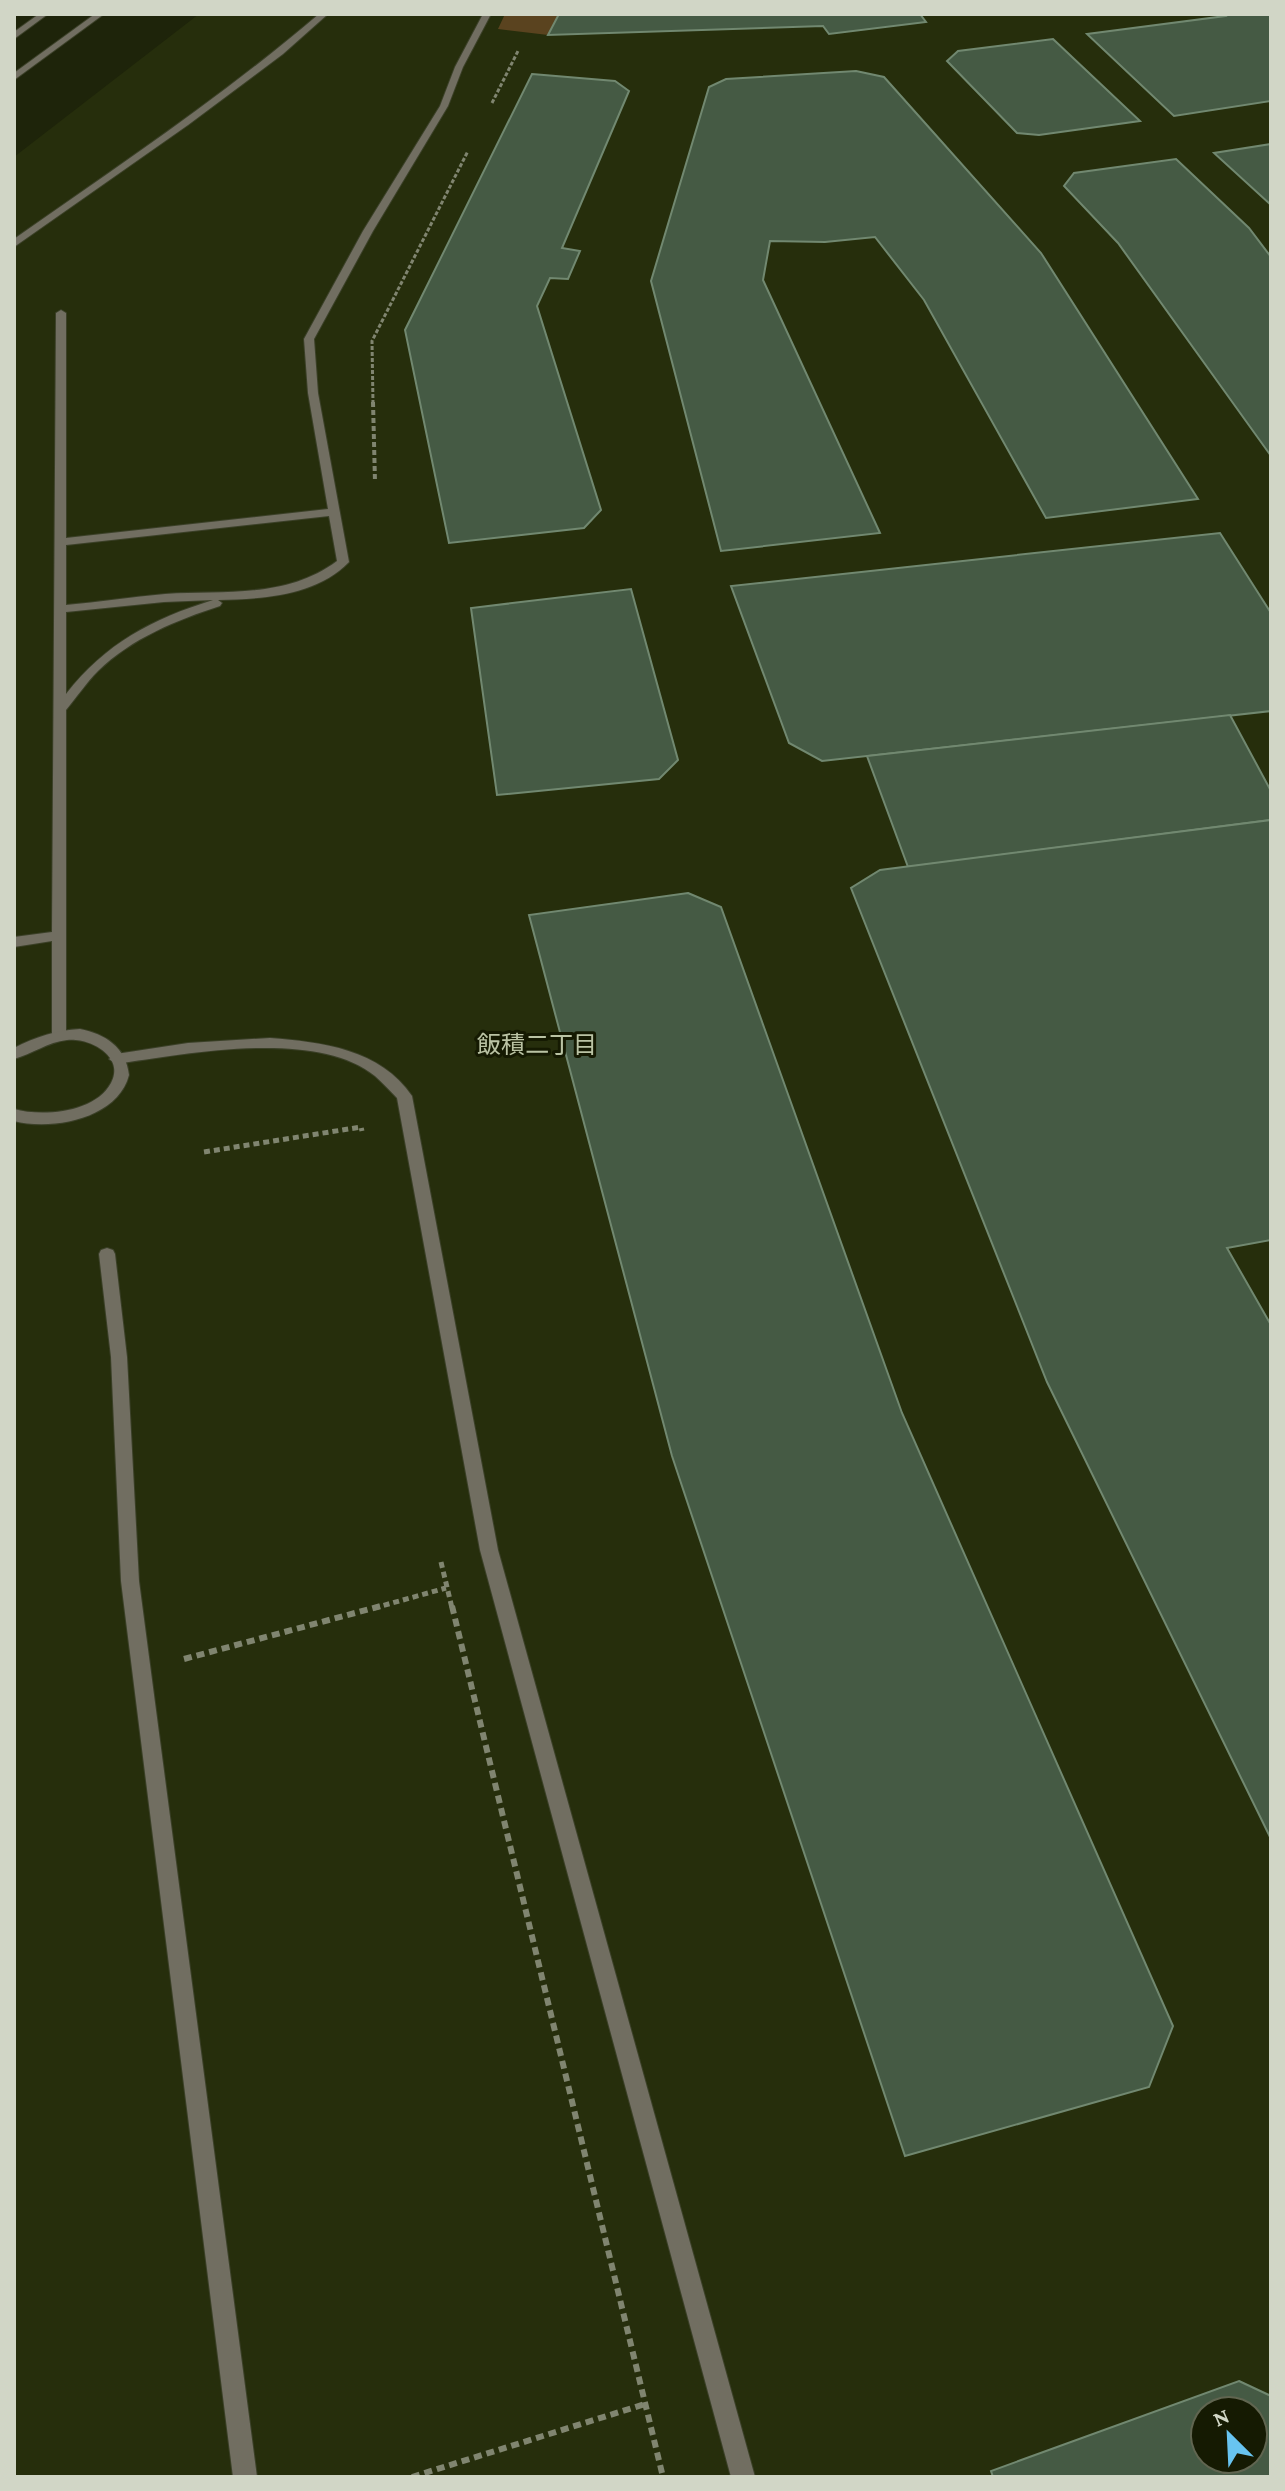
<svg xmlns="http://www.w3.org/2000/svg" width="1285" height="2491" viewBox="0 0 1285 2491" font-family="'Crimson Pro','Noto Sans JP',serif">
  <rect width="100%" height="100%" fill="#1e240a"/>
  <path fill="#262e0c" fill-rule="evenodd" d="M199,14H1271V2477H14V157ZM1205,2411H1253V2459H1205Z"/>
  <path fill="#5a431f" d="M505,14H559L548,35L498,29Z"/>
  <g fill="#455a44" stroke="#718870" stroke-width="2" fill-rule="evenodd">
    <path d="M559,14H923H920L926,22L829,34L823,26L548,35Z"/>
    <path d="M1222,14H1271V101L1174,116L1087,34L1225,16Z"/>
    <path d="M1053,39L1140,121L1039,135L1017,133L947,61L958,51Z"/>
    <path d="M856,71L884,77L1041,253L1198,499L1046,518L924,300L875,237L825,242L770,241L763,280L880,533L721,551L651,281L709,87L726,79Z"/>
    <path d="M532,74L615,81L629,91L562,248L580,251L568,279L550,278L537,306L601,510L584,528L449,543L405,330Z"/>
    <path d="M1271,144V205L1214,153Z"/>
    <path d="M1176,159L1249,228L1271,257V456L1118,243L1064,186L1074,173Z"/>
    <path d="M1220,533L1271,613V711L822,761L789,743L731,586Z"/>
    <path d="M631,589L678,760L659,779L497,795L471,608Z"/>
    <path d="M1230,715L1271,791V820L908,867L867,756Z"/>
    <path d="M1271,820V1240L1227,1248L1271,1325V1839L1047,1382L851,888L880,870Z"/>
    <path d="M688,893L721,907L902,1413L1173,2026L1149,2087L905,2156L672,1456L529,915Z"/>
    <path d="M1239,2381L1271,2396V2477H993L991,2471ZM1205,2411H1253V2459H1205Z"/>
  </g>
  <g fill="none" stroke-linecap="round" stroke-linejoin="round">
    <defs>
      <g id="service">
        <path d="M319,14H328L283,54L188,125L14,247V239C117,167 223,96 319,14Z"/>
        <path d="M483,14H491L463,67L448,106L373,231L314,339L318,393L349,562C316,596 263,599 218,600L222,603L220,606C177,620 132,638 98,671C86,683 77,697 66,710V1035L59,1040L54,1039L52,1035V941L14,947V937L52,932L56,313L61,310L66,313V538L328,509L308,393L304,339L363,231L440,106L455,67ZM329,516L337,561C286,599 224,590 165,594C132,597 99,602 66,605V545ZM213,600C152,619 106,643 66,694V612L164,602Z"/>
        <path d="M270,1038C322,1042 380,1049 412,1096L498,1550L755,2477H731L480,1550L397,1098C390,1091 383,1083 375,1076C316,1028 186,1054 116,1064L109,1059L116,1054L188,1043Z"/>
        <path d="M107,1248L113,1250L115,1254L127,1357L139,1581L257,2477H233L121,1581L111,1357L99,1254L101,1250Z"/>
      </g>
      <g id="tertiary">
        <path d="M39,14H48L14,39V32Z"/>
        <path d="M95,14H104L14,80V73Z"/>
        <path d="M80,1029C105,1034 126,1047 129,1075C118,1119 51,1131 14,1121V1109C42,1117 95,1113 111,1083C126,1056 88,1037 67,1040C48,1042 32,1054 14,1059V1048C35,1037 57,1030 80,1029Z"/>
      </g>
    </defs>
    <use href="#service" stroke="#3b4028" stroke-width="2"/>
    <use href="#tertiary" stroke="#3b4028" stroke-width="2"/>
    <g stroke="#808570" stroke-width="3" stroke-dasharray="4 2" stroke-linecap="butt">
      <path d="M492,103L518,51"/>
      <path d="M373,404L372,341L468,151"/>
    </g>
    <path stroke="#808570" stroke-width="4" stroke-dasharray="5 3" stroke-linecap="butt" d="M373,402L375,482"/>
    <g stroke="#808570" stroke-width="5" stroke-dasharray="6 4" stroke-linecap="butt">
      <path d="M204,1152L361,1127L362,1131"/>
      <path d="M441,1562L452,1608"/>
      <path d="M374,1608L446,1588"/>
    </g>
    <g stroke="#808570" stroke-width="6" stroke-dasharray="8 5" stroke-linecap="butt">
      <path d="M452,1606L663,2477"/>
      <path d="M184,1659L381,1606"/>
      <path d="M412,2477L645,2404"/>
    </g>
    <use href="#service" fill="#716e61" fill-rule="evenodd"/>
    <use href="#tertiary" fill="#716e61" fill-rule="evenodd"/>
  </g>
  <g text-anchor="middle" stroke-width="6" stroke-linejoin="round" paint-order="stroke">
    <g font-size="24" fill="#bac3a4" stroke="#151a02">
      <text x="537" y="1053">飯積二丁目</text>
    </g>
  </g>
  <rect width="1285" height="2491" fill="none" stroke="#d1d6c6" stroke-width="32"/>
  <g transform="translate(1229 2435) rotate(336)"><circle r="38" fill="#151a02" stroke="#606550" stroke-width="2"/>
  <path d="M0-6L14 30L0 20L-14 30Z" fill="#68c4f0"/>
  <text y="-12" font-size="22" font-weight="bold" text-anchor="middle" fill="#d1d6c6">N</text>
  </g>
</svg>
